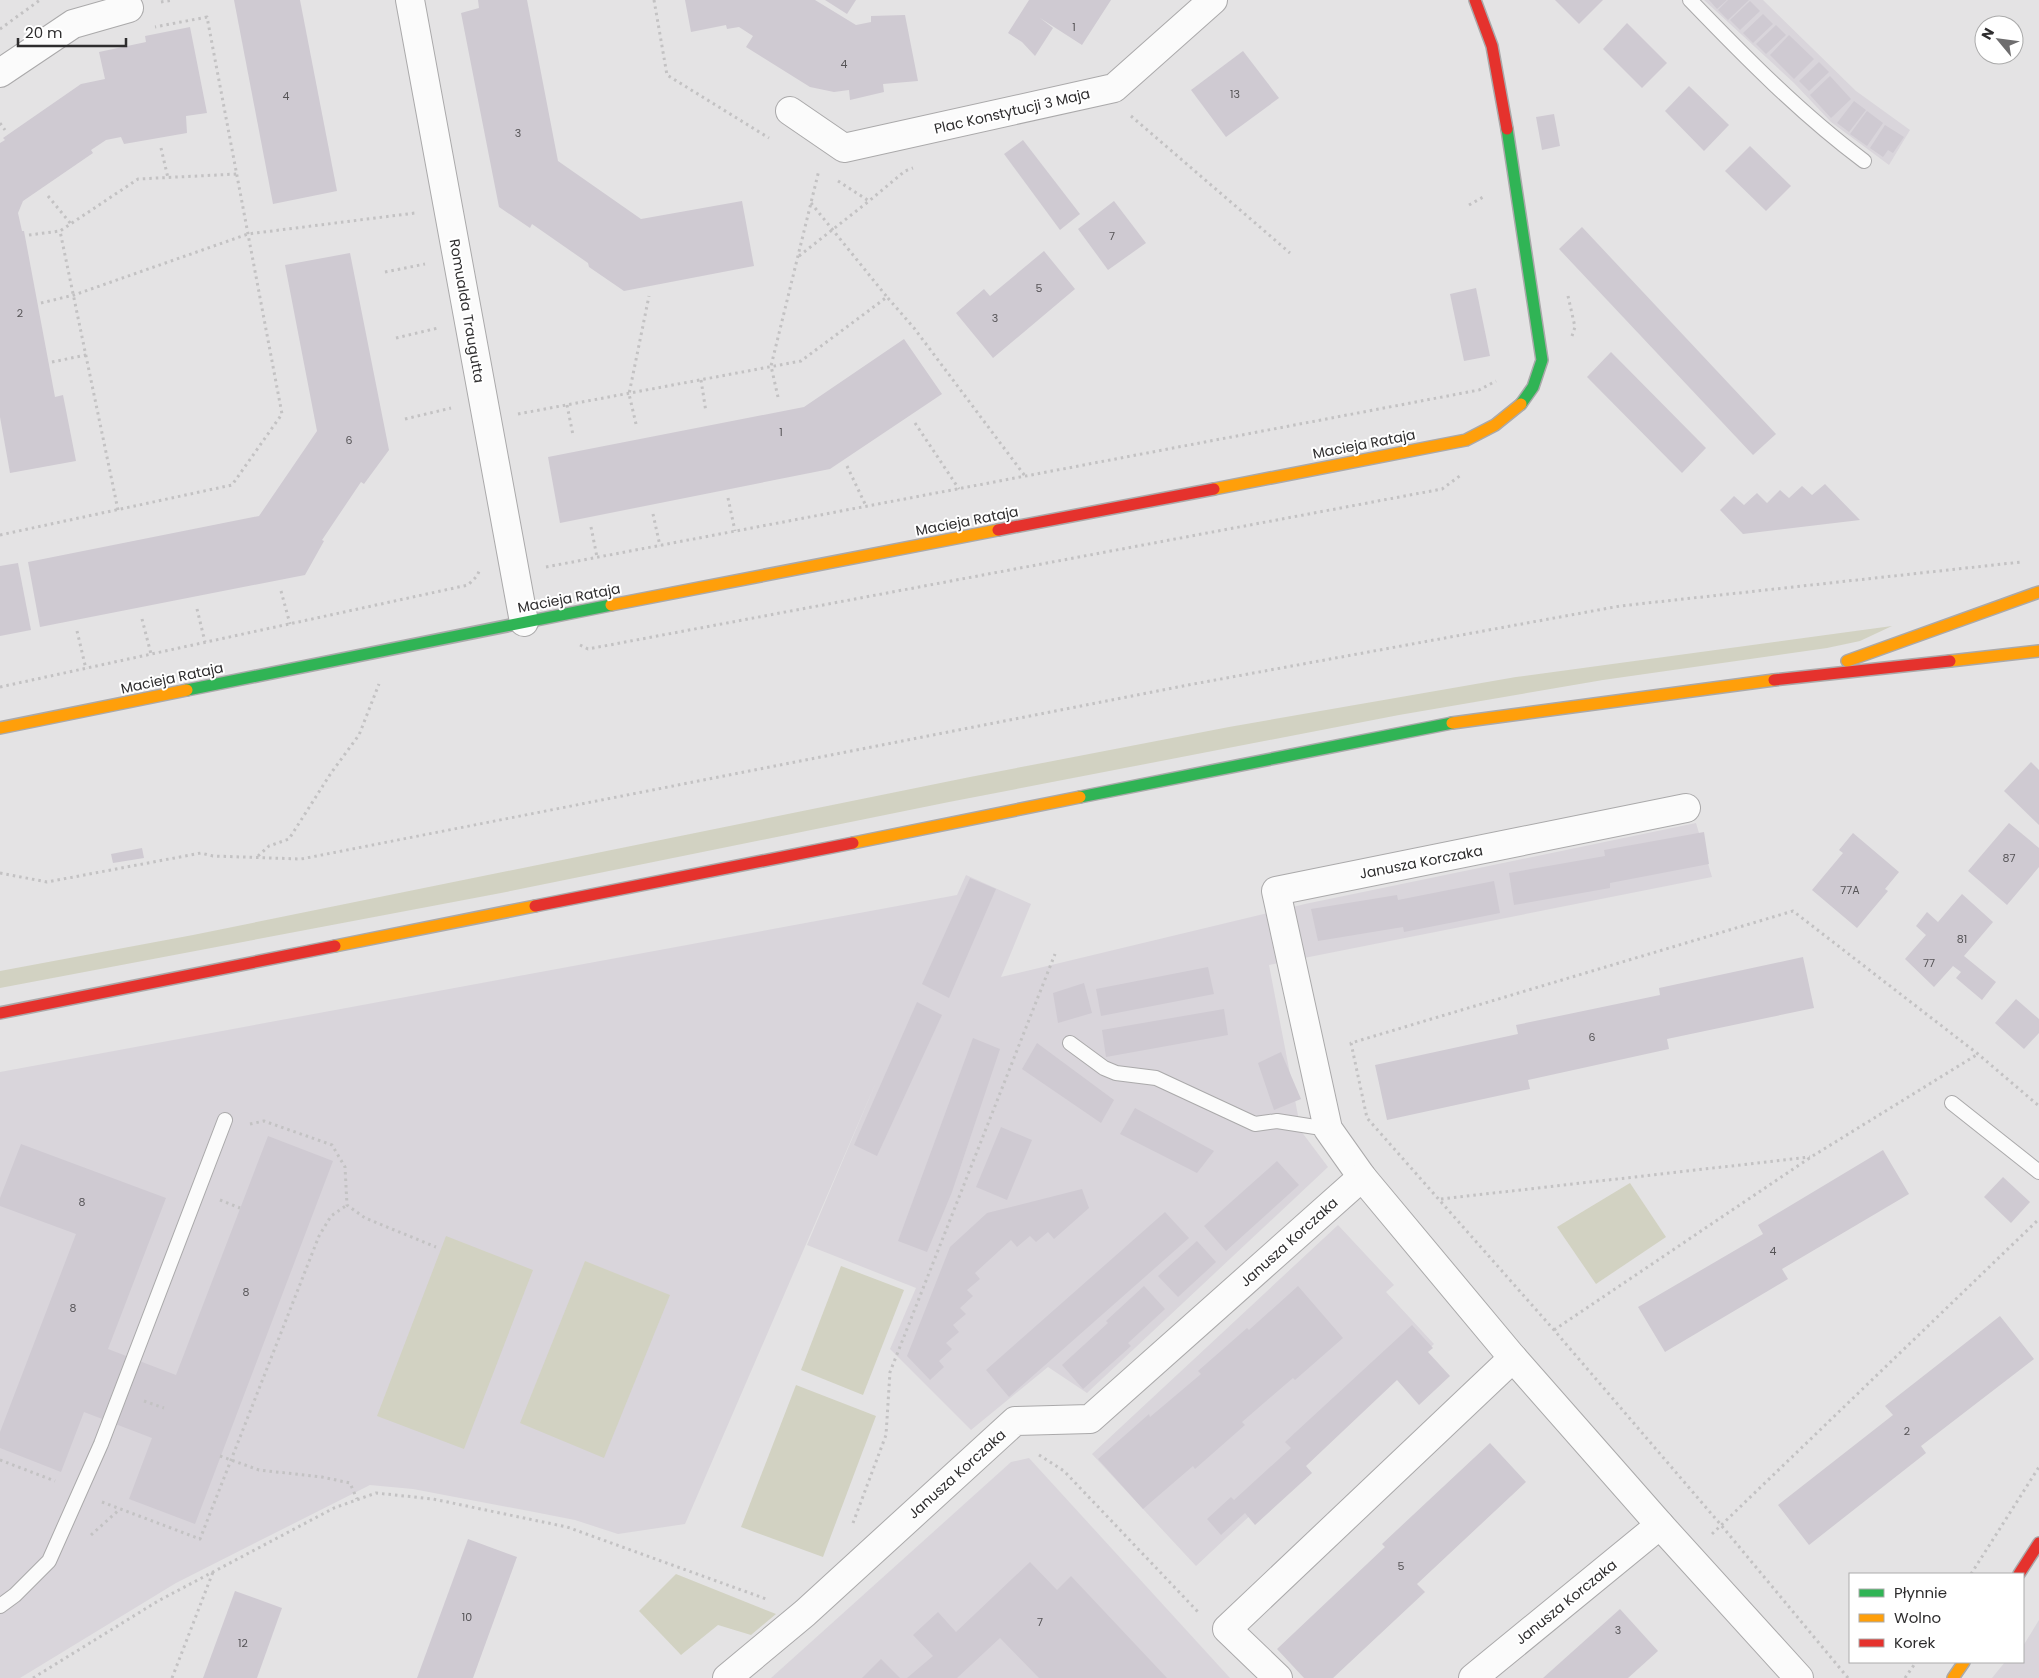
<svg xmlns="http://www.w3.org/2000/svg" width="2039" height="1678" viewBox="0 0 2039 1678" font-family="Poppins,sans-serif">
  <rect width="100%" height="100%" fill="#e4e3e4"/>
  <g fill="#d9d5db">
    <path d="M1704,0H1763L1856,91L1910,130L1889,165L1831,122L1794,83Z"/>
    <path d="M1696,823L1712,877L1269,965L1301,1131L1328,1167L1087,1393L1048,1367L971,1430L890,1349L916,1288L807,1245L877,1080L685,1524L618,1534L575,1520L529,1511L413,1489L370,1485L176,1583L20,1678H0V1072L957,895L966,875L1031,904L1001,977L1305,904Z"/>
    <path d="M1338,1225L1394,1285L1386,1292L1434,1344L1196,1566L1092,1454Z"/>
    <path d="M1029,1458L1230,1678H771L1011,1462Z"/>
    <path d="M2039,1620V1678H1992L2005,1662H2023V1646Z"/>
  </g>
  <g fill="#d2d2c2">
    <path d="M1892,626L1860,641L1827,648L1603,680L1399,715L949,802L501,893L0,988V971L193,935L970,777L1229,727L1516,677Z"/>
    <path d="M1630,1183L1666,1237L1596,1284L1557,1227Z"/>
    <path d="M446,1236L533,1270L464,1449L377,1416Z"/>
    <path d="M585,1261L670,1295L604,1458L520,1423Z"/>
    <path d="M841,1266L904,1290L863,1395L801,1370Z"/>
    <path d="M796,1385L876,1416L823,1557L741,1527Z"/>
    <path d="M676,1574L776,1614L751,1635L718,1625L681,1655L639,1611Z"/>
  </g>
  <g fill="#cfcad2">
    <path d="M234,0H300L337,191L273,204Z"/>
    <path d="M478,0H527L558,161L641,219L742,201L754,266L624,291L589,267L588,263L532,224L530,228L499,207L461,13L479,8Z"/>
    <path d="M685,0H815L856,25L871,22V16L905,15L918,81L883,84L884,92L850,100L849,90L834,92L810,87L746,47L753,36L739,27L727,29L726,25L691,32Z"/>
    <path d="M825,0H856L847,14Z"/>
    <path d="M1029,0H1111L1082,45L1040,18L1053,28L1035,56L1022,42L1008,33Z"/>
    <path d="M1555,0H1603L1579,24Z"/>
    <path d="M1709,0H1727L1717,9Z"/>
    <path d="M1728,0H1749L1728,20L1718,10Z"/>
    <path d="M1750,1L1760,11L1740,30L1730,20Z"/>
    <path d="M1763,14L1773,24L1753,43L1743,33Z"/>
    <path d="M1627,23L1667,63L1642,88L1603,49Z"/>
    <path d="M1776,25L1786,35L1766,54L1756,44Z"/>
    <path d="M190,27L207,113L186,116L187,133L124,144L121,137L106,140L91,150L93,153L23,201L18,213L22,231H24L55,397L63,395L76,461L10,473L0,417V143L5,140L3,138L81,84L105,79L99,52L146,42L145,36Z"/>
    <path d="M1789,35L1814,59L1794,79L1770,55Z"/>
    <path d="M1243,51L1279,98L1226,137L1191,90Z"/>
    <path d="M1819,62L1829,72L1809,91L1799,81Z"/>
    <path d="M1830,76L1851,99L1831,118L1810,95Z"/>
    <path d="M1689,86L1729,125L1704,151L1665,111Z"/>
    <path d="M1854,101L1866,110L1849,132L1837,123Z"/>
    <path d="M1867,111L1883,123L1867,146L1850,134Z"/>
    <path d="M1554,114L1560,146L1542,150L1536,117Z"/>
    <path d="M1885,125L1904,137L1893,153L1888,150L1883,157L1870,148Z"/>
    <path d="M1023,140L1080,214L1060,230L1004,154Z"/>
    <path d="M1750,146L1791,186L1766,211L1725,171Z"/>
    <path d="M1114,201L1146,243L1108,270L1078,229Z"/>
    <path d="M1582,227L1776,434L1753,455L1559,249Z"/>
    <path d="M1044,251L1075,289L993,358L956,313L984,289L990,296Z"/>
    <path d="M350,253L389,450L364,484L361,482L322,540L324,541L305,575L40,627L28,562L259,516L317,431L285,265Z"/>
    <path d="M1476,288L1490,356L1464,361L1450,294Z"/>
    <path d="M904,339L942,394L830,469L560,523L548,457L804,407Z"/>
    <path d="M1611,352L1706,448L1682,473L1587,377Z"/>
    <path d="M1825,484L1860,520L1743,534L1720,510L1734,496L1744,505L1757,493L1767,503L1780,490L1789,498L1802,486L1812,495Z"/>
    <path d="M18,563L31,630L0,636V566Z"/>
    <path d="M2031,762L2039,770V825L2004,791Z"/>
    <path d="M2009,823L2039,848V867L2007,905L1968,871Z"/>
    <path d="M1704,832L1709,864L1610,883V888L1514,905L1509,873L1605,856L1604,850Z"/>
    <path d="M1853,833L1899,872L1885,889L1888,891L1857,928L1812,890L1843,853L1839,850Z"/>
    <path d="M142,848L144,858L113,863L111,854Z"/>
    <path d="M970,878L996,889L949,998L922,984Z"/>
    <path d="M1494,881L1500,913L1404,932L1403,927L1318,941L1311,909L1397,895L1398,900Z"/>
    <path d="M1962,894L1993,922L1964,956L1996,982L1982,1000L1956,978L1961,972L1953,966L1934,987L1905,959L1926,935L1916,926L1927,912L1938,922Z"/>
    <path d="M1803,957L1814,1008L1667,1039L1669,1049L1528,1080L1530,1089L1387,1120L1375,1065L1518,1034L1516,1025L1660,995L1659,988Z"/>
    <path d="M1208,967L1214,994L1101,1016L1096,989Z"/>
    <path d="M1084,983L1092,1013L1058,1023L1053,993Z"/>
    <path d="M2016,999L2039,1019V1033L2024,1049L1995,1023Z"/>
    <path d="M917,1002L942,1015L877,1156L854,1145Z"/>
    <path d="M1224,1009L1228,1035L1106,1057L1102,1030Z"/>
    <path d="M973,1038L1000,1049L952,1192L927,1252L898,1241Z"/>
    <path d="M1037,1043L1114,1100L1101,1123L1022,1069Z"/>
    <path d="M1281,1052L1301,1099L1274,1110L1258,1063Z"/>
    <path d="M1135,1108L1214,1151L1197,1173L1120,1134Z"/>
    <path d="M1001,1127L1032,1140L1007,1200L976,1187Z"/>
    <path d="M268,1136L333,1161L195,1524L129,1499L152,1438L84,1412L61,1472L0,1448V1432L76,1234L0,1206V1198L21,1144L166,1198L108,1349L176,1375Z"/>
    <path d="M1883,1150L1909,1194L1782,1269L1788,1279L1665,1352L1638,1307L1763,1234L1758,1225Z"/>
    <path d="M1277,1161L1299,1185L1226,1251L1204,1226Z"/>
    <path d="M2003,1177L2030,1202L2011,1223L1984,1197Z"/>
    <path d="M1082,1189L1089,1208L1054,1239L1048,1232L1036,1242L1030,1236L1017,1247L1011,1240L975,1273L980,1279L967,1290L973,1296L960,1308L966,1314L953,1325L959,1332L946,1343L952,1349L939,1361L944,1367L930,1380L907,1356L950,1247L987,1213Z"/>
    <path d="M1165,1212L1189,1238L1009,1397L986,1370Z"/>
    <path d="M1197,1241L1216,1262L1178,1297L1158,1276Z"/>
    <path d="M1144,1286L1165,1309L1128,1343L1131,1346L1083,1389L1062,1365L1108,1323L1106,1321Z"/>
    <path d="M1298,1286L1343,1338L1295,1380L1293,1378L1242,1422L1245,1425L1195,1469L1193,1466L1143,1509L1098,1459L1149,1414L1150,1417L1201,1374L1198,1371L1247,1328L1249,1330Z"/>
    <path d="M2000,1316L2034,1359L1921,1446L1926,1453L1809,1545L1778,1505L1893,1415L1885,1406Z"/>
    <path d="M1412,1325L1433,1348L1428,1352L1450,1376L1419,1405L1397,1380L1306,1466L1312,1473L1255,1525L1245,1513L1221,1535L1207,1519L1231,1497L1234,1500L1291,1448L1285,1442Z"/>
    <path d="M1490,1443L1526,1482L1417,1584L1425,1592L1333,1678H1304L1277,1649L1385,1547L1382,1544Z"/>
    <path d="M468,1539L517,1557L473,1678H417Z"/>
    <path d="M1030,1562L1057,1590L1071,1576L1167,1678H1039L1000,1638L957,1678H907L933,1656L913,1635L938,1612L956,1632Z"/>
    <path d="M235,1591L282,1608L257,1678H203Z"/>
    <path d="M1620,1609L1658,1651L1628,1678H1543Z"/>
    <path d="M881,1659L900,1678H862Z"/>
  </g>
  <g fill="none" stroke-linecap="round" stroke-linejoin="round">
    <defs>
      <g id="lane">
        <path d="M1690,0C1744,56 1801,114 1864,161"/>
        <path d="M1070,1043L1104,1068L1116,1073L1156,1078L1255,1124L1277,1121L1328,1129"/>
        <path d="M1952,1103L2039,1172"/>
        <path d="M0,1606L15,1595L49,1561L101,1444L225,1120"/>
      </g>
      <g id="street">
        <path d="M410,0L524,622"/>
        <path d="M0,73L73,24L129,8"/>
        <path d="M790,111L844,148L1114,88L1213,0"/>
        <path d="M1686,808L1276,891L1328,1129L1362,1177L1513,1358L1660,1525L1799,1678"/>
        <path d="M727,1678L805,1613L1015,1421L1090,1419L1362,1177"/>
        <path d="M1278,1678L1227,1629L1513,1358"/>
        <path d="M1473,1678L1660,1525"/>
      </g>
      <g id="fast">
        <path d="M1507,129L1542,360L1533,387L1521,404"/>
        <path d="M187,690L611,605"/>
        <path d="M1080,797L1452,723"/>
      </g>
      <g id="slow">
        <path d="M1214,489L1466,440L1495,425L1521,404"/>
        <path d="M611,605L998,530"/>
        <path d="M1847,661L2039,592"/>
        <path d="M1950,661L2039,651"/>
        <path d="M1452,723L1774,680"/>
        <path d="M0,728L187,690"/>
        <path d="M853,843L1080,797"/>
        <path d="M335,946L535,906"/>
        <path d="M1953,1678L1964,1662"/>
      </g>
      <g id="jam">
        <path d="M1475,0L1492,46L1507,129"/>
        <path d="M998,530L1214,489"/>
        <path d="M1774,680L1950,661"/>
        <path d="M535,906L853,843"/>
        <path d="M0,1013L335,946"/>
        <path d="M2019,1574L2039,1543"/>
      </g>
    </defs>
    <use href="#lane" stroke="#aaa9aa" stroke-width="16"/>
    <use href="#street" stroke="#aaa9aa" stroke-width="30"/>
    <use href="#fast" stroke="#aaa9aa" stroke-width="14"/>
    <use href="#slow" stroke="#aaa9aa" stroke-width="14"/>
    <use href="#jam" stroke="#aaa9aa" stroke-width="14"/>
    <g stroke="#c3c2c3" stroke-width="3" stroke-dasharray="2.5 4" stroke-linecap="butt">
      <path d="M654,0L667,75L769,138"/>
      <path d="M161,2L173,0"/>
      <path d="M0,29L40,0"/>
      <path d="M1131,116L1290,253"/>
      <path d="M0,123L5,130"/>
      <path d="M161,148L168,178"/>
      <path d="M838,181L869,201L905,171L913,168"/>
      <path d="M48,196L71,224"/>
      <path d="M811,203L887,297"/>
      <path d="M1469,205L1485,196"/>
      <path d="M29,235L60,231"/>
      <path d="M799,256L869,201"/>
      <path d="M385,272L425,264"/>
      <path d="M1568,296L1575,327L1572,336"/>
      <path d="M41,303L74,295L248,234L415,213"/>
      <path d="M396,338L438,328"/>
      <path d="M52,362L86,355"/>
      <path d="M701,380L706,412"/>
      <path d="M778,397L771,366L819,170"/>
      <path d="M567,405L573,435"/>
      <path d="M518,414L801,361L887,297L914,328L1025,476"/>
      <path d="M405,419L451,408"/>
      <path d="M915,423L959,489"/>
      <path d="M636,424L629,394L649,296"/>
      <path d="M847,466L866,506"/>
      <path d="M728,498L735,531"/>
      <path d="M118,510L60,231L138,179L237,174"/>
      <path d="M653,514L660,546"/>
      <path d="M591,527L597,557"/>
      <path d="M0,535L232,485L282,414L207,17L155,27"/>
      <path d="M546,567L1479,390L1496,381"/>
      <path d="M281,591L290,624"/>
      <path d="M197,609L205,642"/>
      <path d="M142,619L151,654"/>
      <path d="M77,631L86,669"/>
      <path d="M580,645L588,649L1442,489L1461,475"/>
      <path d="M0,687L468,585L477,576L480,569"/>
      <path d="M258,856L269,846L289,839L331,773L359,735L379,684"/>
      <path d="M0,873L47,882L201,853L213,856L301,859L1188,685L1620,606L2021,562"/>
      <path d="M250,1124L264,1121L332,1145L345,1167L347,1205L365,1218L436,1247"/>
      <path d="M1441,1199L1810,1157"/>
      <path d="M220,1200L240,1208"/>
      <path d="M1554,1330L1811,1157L1978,1054"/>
      <path d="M144,1401L164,1408"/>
      <path d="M1039,1455L1064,1471L1199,1613"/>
      <path d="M220,1456L259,1470L322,1477L350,1483L357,1499"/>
      <path d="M0,1460L55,1481"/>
      <path d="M102,1502L200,1539L319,1236L331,1216L347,1205"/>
      <path d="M853,1523L886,1435L890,1372L1055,954"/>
      <path d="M1712,1534L2039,1219"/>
      <path d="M91,1535L120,1509"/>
      <path d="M1971,1574L2039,1467"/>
      <path d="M33,1678L158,1601L334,1508L376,1493L433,1499L567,1527L769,1600"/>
      <path d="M172,1678L213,1572"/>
      <path d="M1848,1678L1721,1525L1554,1330L1367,1118L1351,1043L1793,911L1978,1054L2039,1106"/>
      <path d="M1905,1678L1916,1662"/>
    </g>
    <use href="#lane" stroke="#fbfbfb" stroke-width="14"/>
    <use href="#street" stroke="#fbfbfb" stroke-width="28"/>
    <use href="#fast" stroke="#30b455" stroke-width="11"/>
    <use href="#slow" stroke="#ff9f0a" stroke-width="11"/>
    <use href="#jam" stroke="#e5322d" stroke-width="11"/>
  </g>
  <g text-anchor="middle" stroke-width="4" stroke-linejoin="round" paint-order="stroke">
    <g font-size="11" fill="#565457">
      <text x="1074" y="31">1</text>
      <text x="844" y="68">4</text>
      <text x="1235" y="98">13</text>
      <text x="286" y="100">4</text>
      <text x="518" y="137">3</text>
      <text x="1112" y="240">7</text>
      <text x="1039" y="292">5</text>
      <text x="20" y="317">2</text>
      <text x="995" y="322">3</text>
      <text x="781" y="436">1</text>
      <text x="349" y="444">6</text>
      <text x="2009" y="862">87</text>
      <text x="1850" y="894">77A</text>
      <text x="1962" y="943">81</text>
      <text x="1929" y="967">77</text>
      <text x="1592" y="1041">6</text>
      <text x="82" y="1206">8</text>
      <text x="1773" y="1255">4</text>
      <text x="246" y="1296">8</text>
      <text x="73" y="1312">8</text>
      <text x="1907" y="1435">2</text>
      <text x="1401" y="1570">5</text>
      <text x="467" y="1621">10</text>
      <text x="1040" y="1626">7</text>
      <text x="1618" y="1634">3</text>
      <text x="243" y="1647">12</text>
    </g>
    <g font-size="14" fill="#2e2d2e" stroke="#fff">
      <text transform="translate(1012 111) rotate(-13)" y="5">Plac Konstytucji 3 Maja</text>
      <text transform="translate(467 311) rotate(80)" y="5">Romualda Traugutta</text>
      <text transform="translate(1364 444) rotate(-11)" y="5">Macieja Rataja</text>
      <text transform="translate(967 521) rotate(-11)" y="5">Macieja Rataja</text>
      <text transform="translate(569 598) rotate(-11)" y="5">Macieja Rataja</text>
      <text transform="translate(172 678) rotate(-12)" y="5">Macieja Rataja</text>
      <text transform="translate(1421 862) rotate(-11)" y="5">Janusza Korczaka</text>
      <text transform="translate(1289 1242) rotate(-42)" y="5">Janusza Korczaka</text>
      <text transform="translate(957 1474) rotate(-42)" y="5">Janusza Korczaka</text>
      <text transform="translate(1566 1602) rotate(-39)" y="5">Janusza Korczaka</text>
    </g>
  </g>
  <rect x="1849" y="1573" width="175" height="90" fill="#ffffff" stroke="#ababab"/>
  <rect x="1859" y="1589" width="25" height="8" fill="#30b455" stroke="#ababab"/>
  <text x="1894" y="1598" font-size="15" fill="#2e2d2e">Płynnie</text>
  <rect x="1859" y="1614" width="25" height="8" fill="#ff9f0a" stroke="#ababab"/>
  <text x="1894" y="1623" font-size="15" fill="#2e2d2e">Wolno</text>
  <rect x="1859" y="1639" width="25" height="8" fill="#e5322d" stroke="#ababab"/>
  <text x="1894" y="1648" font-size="15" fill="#2e2d2e">Korek</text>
  <g transform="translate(1999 40) rotate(299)"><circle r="24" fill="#ffffff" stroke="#ababab"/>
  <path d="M0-4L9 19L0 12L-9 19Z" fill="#6e6d6e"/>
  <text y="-8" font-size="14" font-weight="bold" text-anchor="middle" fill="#2e2d2e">N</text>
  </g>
  <path d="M18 38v8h108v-8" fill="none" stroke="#2e2d2e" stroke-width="2.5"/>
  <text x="25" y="38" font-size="15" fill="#2e2d2e" stroke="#ffffff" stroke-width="4" paint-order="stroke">20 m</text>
</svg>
